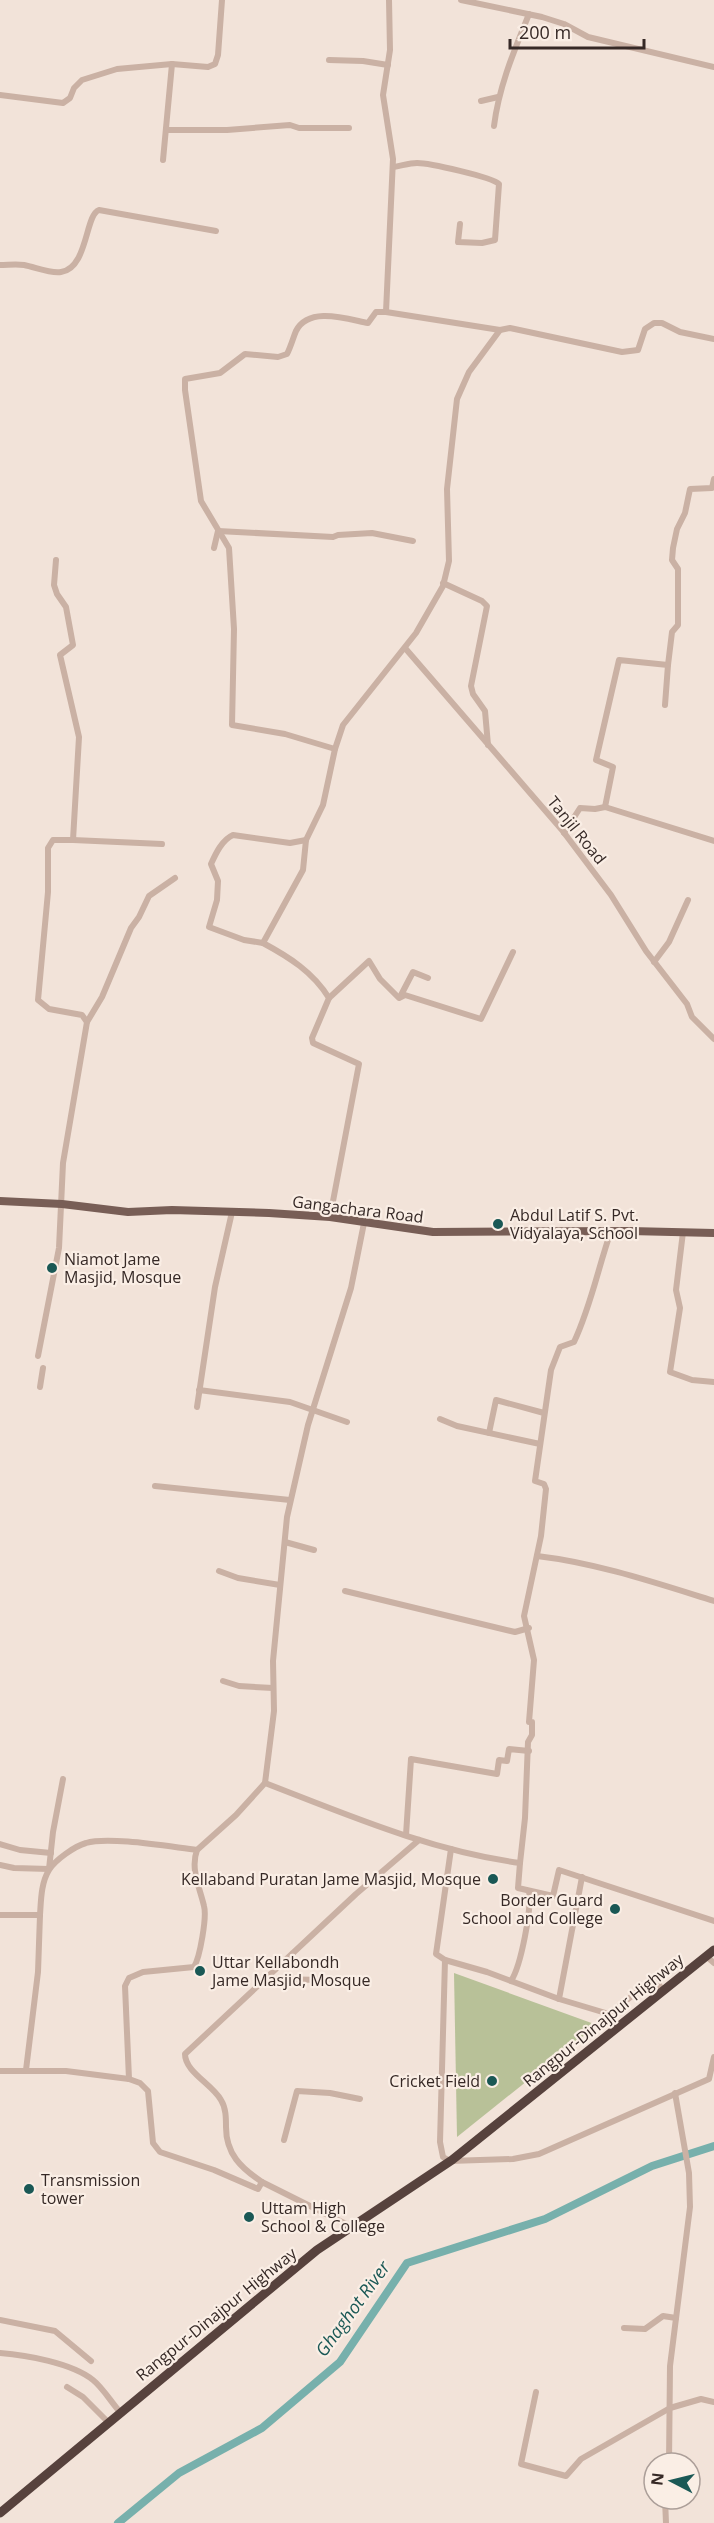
<svg xmlns="http://www.w3.org/2000/svg" width="714" height="2523" viewBox="0 0 714 2523" font-family="'Open Sans',sans-serif">
  <rect width="100%" height="100%" fill="#f2e3d9"/>
  <path fill="#b8c198" d="M454,1973L597,2025L457,2137Z"/>
  <g fill="none" stroke-linecap="round" stroke-linejoin="round">
    <path stroke="#77b0ac" stroke-width="8" d="M118,2523L179,2473L262,2428L340,2362L407,2263L545,2219L652,2166L714,2146"/>
    <g stroke="#cab1a4" stroke-width="6">
      <path d="M461,0L542,17L564,24L588,37L714,67"/>
      <path d="M329,60L363,61L388,65"/>
      <path d="M0,95L63,103L70,98L74,88L82,80L117,69L172,64L208,67L215,64L218,55L222,0"/>
      <path d="M481,101L498,97"/>
      <path d="M494,126C499,86 514,51 529,14"/>
      <path d="M167,130H227L290,125L299,128H349"/>
      <path d="M163,160L172,64"/>
      <path d="M393,167C401,166 409,163 417,163C429,163 492,177 499,184L495,240L482,243L458,242L460,224"/>
      <path d="M0,265C8,265 16,264 24,265C35,267 51,274 61,272C88,268 85,215 99,210L216,231"/>
      <path d="M386,312L500,330"/>
      <path d="M214,548L218,531L333,537L338,535L372,533L413,541"/>
      <path d="M443,583L482,601L487,606L471,686L473,694L485,711L488,745"/>
      <path d="M405,648L562,830L611,895L646,951L687,1004L692,1017L714,1039"/>
      <path d="M668,665L672,632L678,625V569L672,560L673,548L677,529L685,513L690,489L712,488L714,479"/>
      <path d="M335,749L285,734L232,725L234,629L229,548L201,501L185,390V379L220,373L245,354L278,357L287,354C291,346 293,338 296,331C309,306 347,319 368,323L376,312H386L393,159L383,95L390,50L389,0"/>
      <path d="M605,807L613,767L596,760L619,660L668,665L665,705"/>
      <path d="M564,833L580,808L595,809L605,807L714,841"/>
      <path d="M73,840L162,844"/>
      <path d="M263,943L244,940L209,927L217,900L218,881L211,864C216,853 222,840 233,835L290,843L306,840"/>
      <path d="M654,962L669,942L688,900"/>
      <path d="M400,997L413,972L428,978"/>
      <path d="M329,998L369,961L380,979L399,998L405,995L481,1019L513,952"/>
      <path d="M87,1022L102,997L131,928L139,917L149,896L175,878"/>
      <path d="M330,1217L359,1064L313,1043L312,1038L329,998C313,972 289,957 263,943L303,870L306,840L323,805L335,749L343,725L416,633L443,586L449,561L447,489L457,399L469,372L500,330L510,328L622,352L638,350L645,329L654,323H662L680,332L714,339"/>
      <path d="M683,1232L676,1290L680,1308L670,1372L692,1380L714,1382"/>
      <path d="M38,1356L59,1248L63,1163L87,1022L82,1015L49,1009L38,1000L48,892V848L53,840H73L79,737L60,655L73,645L66,607L57,594L54,585L56,560"/>
      <path d="M40,1387L43,1368"/>
      <path d="M199,1390L290,1402L347,1422"/>
      <path d="M197,1407L215,1287L232,1212"/>
      <path d="M440,1419L457,1426L540,1444"/>
      <path d="M489,1433L496,1400L544,1413"/>
      <path d="M155,1486L290,1500"/>
      <path d="M285,1542L314,1550"/>
      <path d="M537,1556C597,1563 656,1583 714,1601"/>
      <path d="M219,1571L238,1578L280,1585"/>
      <path d="M345,1591L515,1632L529,1628"/>
      <path d="M223,1681L239,1686L273,1688"/>
      <path d="M265,1783L274,1711L273,1661L287,1517L308,1425L351,1288L364,1223"/>
      <path d="M406,1835L411,1759L497,1774L499,1760L507,1761L509,1749L529,1751"/>
      <path d="M0,1844L20,1850L51,1853"/>
      <path d="M451,1849L436,1954L445,1960L487,1972L559,1999"/>
      <path d="M520,1863L525,1818L528,1742L532,1735V1722H529L534,1660L524,1616L541,1536L546,1489L544,1484L535,1481L551,1370L560,1347L574,1342C591,1306 598,1268 611,1231"/>
      <path d="M0,1865L14,1868L49,1869L53,1832L63,1779"/>
      <path d="M582,1877L559,1999L609,2014L650,1982L656,1980L663,1991"/>
      <path d="M0,1915H40L38,1972L26,2070"/>
      <path d="M40,1915C41,1900 41,1883 49,1870C55,1860 75,1846 86,1843C109,1836 171,1847 197,1850"/>
      <path d="M706,1956L714,1963"/>
      <path d="M445,1960L440,2142L443,2157L450,2161L513,2159L539,2154L709,2079L714,2057"/>
      <path d="M265,1979L327,1980"/>
      <path d="M511,1981C521,1966 532,1908 529,1891"/>
      <path d="M0,2071H66L129,2079"/>
      <path d="M284,2140L297,2091L330,2093L360,2099"/>
      <path d="M262,2182C241,2168 226,2154 226,2127C226,2118 226,2108 221,2100C212,2084 185,2072 185,2054L356,1894L419,1840"/>
      <path d="M352,2227L262,2182L258,2189L214,2170L160,2152L153,2143L148,2091L140,2083L129,2079L125,1986L129,1978L143,1972L194,1967C200,1957 207,1917 204,1906C200,1888 190,1869 197,1850L236,1815L265,1783C348,1815 431,1851 520,1863L518,1888L553,1896L559,1870L714,1921"/>
      <path d="M0,2320L55,2331L91,2361"/>
      <path d="M624,2328L645,2329L663,2316L676,2318"/>
      <path d="M0,2353C26,2355 72,2363 93,2380C103,2388 111,2402 120,2412"/>
      <path d="M67,2387L83,2397L108,2422"/>
      <path d="M536,2392L521,2464L566,2476L581,2459L670,2408L701,2399L714,2402"/>
      <path d="M669,2463L670,2366L690,2207L689,2173L675,2093"/>
      <path d="M665,2499L666,2523"/>
    </g>
    <path stroke="#785e56" stroke-width="8" d="M0,1201L62,1204L128,1212L172,1210L269,1213L330,1217L433,1232L630,1231L714,1233"/>
    <path stroke="#57423d" stroke-width="9" d="M0,2513L317,2250L452,2160L714,1950"/>
  </g>
  <g fill="#1a5855" stroke="#faeee5" stroke-width="2">
    <circle cx="498" cy="1224" r="6"/>
    <circle cx="52" cy="1268" r="6"/>
    <circle cx="493" cy="1879" r="6"/>
    <circle cx="615" cy="1909" r="6"/>
    <circle cx="200" cy="1971" r="6"/>
    <circle cx="492" cy="2081" r="6"/>
    <circle cx="29" cy="2189" r="6"/>
    <circle cx="249" cy="2217" r="6"/>
  </g>
  <g text-anchor="middle" stroke-width="4.5" stroke-linejoin="round" paint-order="stroke">
    <g font-size="16" fill="#362926" stroke="#faeee5">
      <text transform="translate(577 830) rotate(51)" y="6">Tanjil Road</text>
      <text transform="translate(358 1209) rotate(7)" y="6">Gangachara Road</text>
      <text transform="translate(603 2020) rotate(-39)" y="6">Rangpur-Dinajpur Highway</text>
      <text transform="translate(216 2314) rotate(-39)" y="6">Rangpur-Dinajpur Highway</text>
    </g>
    <g font-size="16" fill="#362926" stroke="#faeee5" text-anchor="start">
      <text x="510" y="1221">Abdul Latif S. Pvt.<tspan x="510" dy="18">Vidyalaya, School</tspan></text>
      <text x="64" y="1265">Niamot Jame<tspan x="64" dy="18">Masjid, Mosque</tspan></text>
      <text x="481" y="1885" text-anchor="end">Kellaband Puratan Jame Masjid, Mosque</text>
      <text x="603" y="1906" text-anchor="end">Border Guard<tspan x="603" dy="18">School and College</tspan></text>
      <text x="212" y="1968">Uttar Kellabondh<tspan x="212" dy="18">Jame Masjid, Mosque</tspan></text>
      <text x="480" y="2087" text-anchor="end">Cricket Field</text>
      <text x="41" y="2186">Transmission<tspan x="41" dy="18">tower</tspan></text>
      <text x="261" y="2214">Uttam High<tspan x="261" dy="18">School &amp; College</tspan></text>
    </g>
    <g font-size="18" font-style="italic" fill="#1a5855" stroke="#faeee5">
      <text transform="translate(353 2309) rotate(-54)" y="6">Ghaghot River</text>
    </g>
  </g>
  <g transform="translate(672 2481) rotate(277)"><circle r="28" fill="#faeee5" stroke="#ac9f99" stroke-width="1.5"/>
  <path d="M0-4.5L10 22L0 15L-10 22Z" fill="#1a5855"/>
  <text y="-9" font-size="16" font-weight="bold" text-anchor="middle" fill="#362926">N</text>
  </g>
  <path d="M510 39v9h134v-9" fill="none" stroke="#362926" stroke-width="3"/>
  <text x="519" y="39" font-size="18" fill="#362926" stroke="#faeee5" stroke-width="4.5" paint-order="stroke">200 m</text>
</svg>
